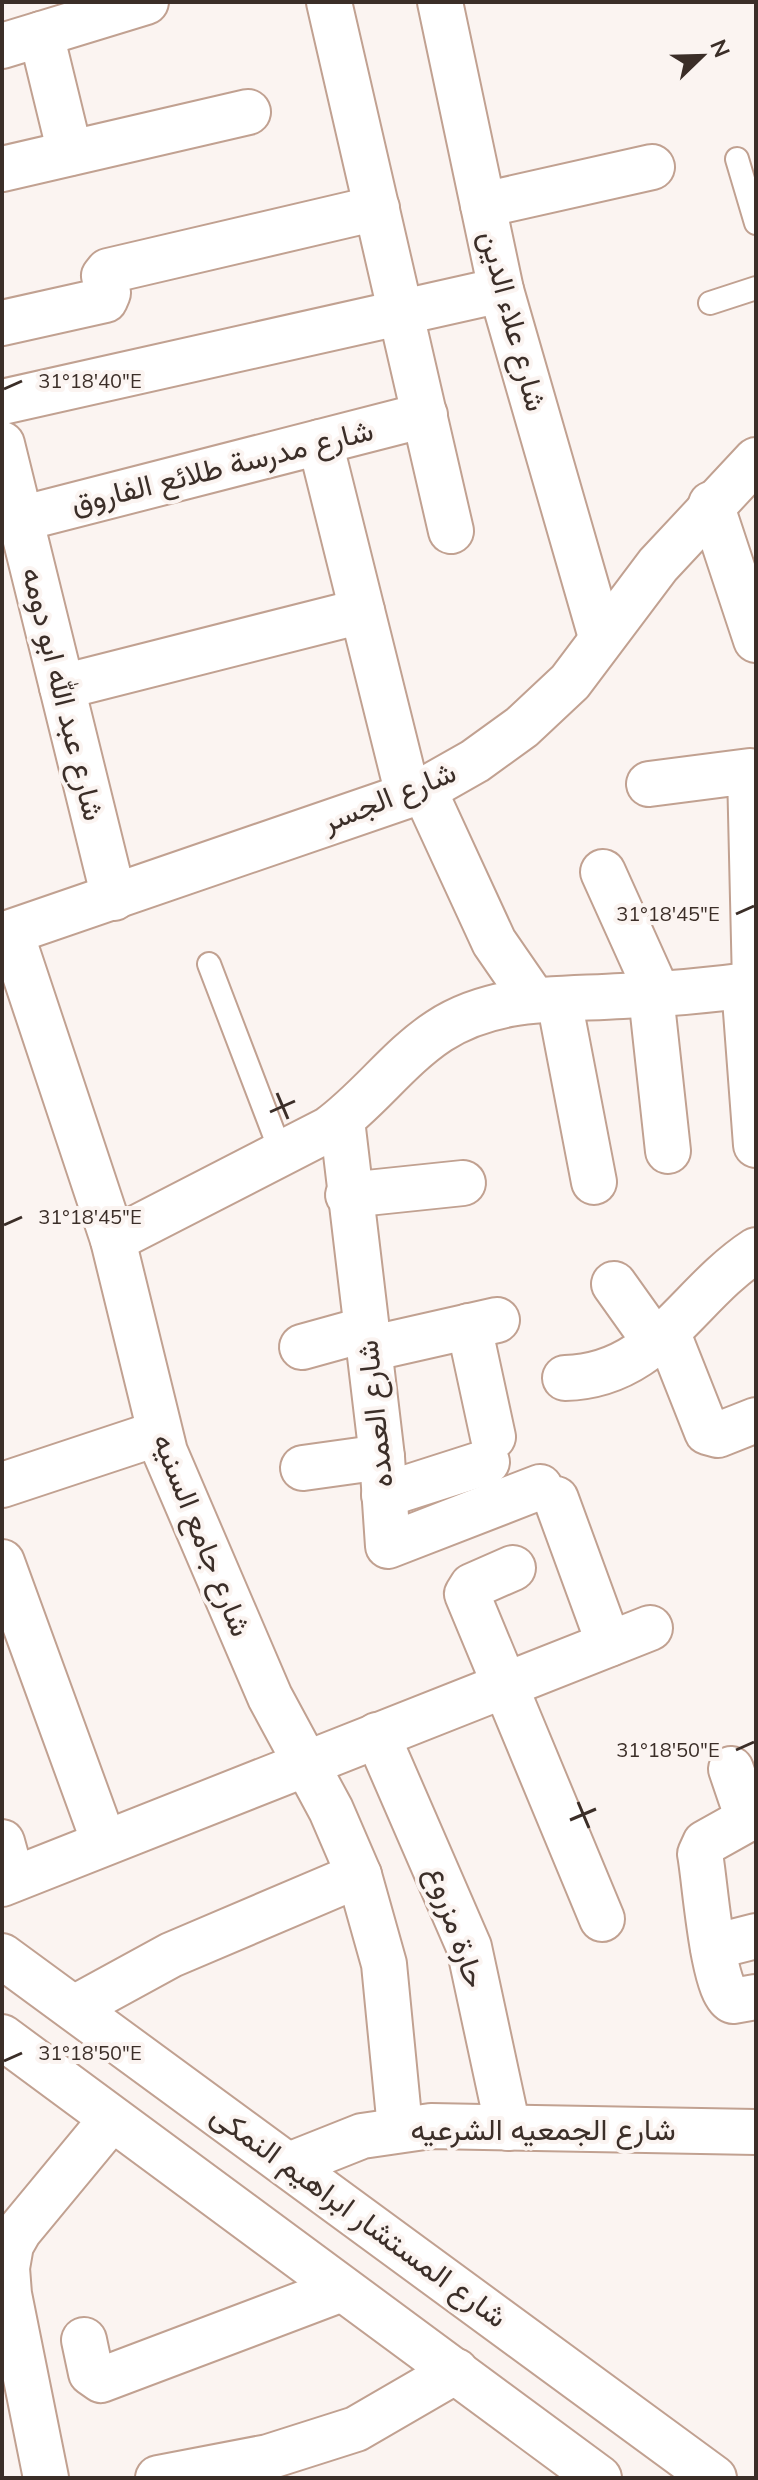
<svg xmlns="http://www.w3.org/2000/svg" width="758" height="2480" viewBox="0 0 758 2480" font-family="Mulish,Vazirmatn,sans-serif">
  <rect width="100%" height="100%" fill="#fbf4f1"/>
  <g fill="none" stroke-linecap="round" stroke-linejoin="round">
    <defs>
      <g id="lane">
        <path d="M737,159L756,223"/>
        <path d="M710,303L756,288"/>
        <path d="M209,964L282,1155"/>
      </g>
      <g id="street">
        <path d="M329,2L451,531"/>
        <path d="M440,2L501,290L601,637"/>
        <path d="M41,34L70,153"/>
        <path d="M2,46L146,2"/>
        <path d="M2,169L248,112"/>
        <path d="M483,205L652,167"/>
        <path d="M2,323L105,300L108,293L104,276L108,271L377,208"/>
        <path d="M2,402L501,290"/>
        <path d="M320,442L408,795"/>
        <path d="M2,444L114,898"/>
        <path d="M711,504L756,640"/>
        <path d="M20,519L425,415"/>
        <path d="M62,687L362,611"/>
        <path d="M649,784L750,771L755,984"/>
        <path d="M424,790L494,942L534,1000"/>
        <path d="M603,872L658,994"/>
        <path d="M11,933L113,1240L165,1452L270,1697L331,1810L359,1875L384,1964L400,2128"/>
        <path d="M2,935L424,790L475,761L522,727L570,682L658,565L756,460"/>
        <path d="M744,985L756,1145"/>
        <path d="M651,995L668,1151"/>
        <path d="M559,1000L594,1182"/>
        <path d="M342,1120L382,1457L388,1546L540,1487"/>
        <path d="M348,1195L463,1183"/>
        <path d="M113,1240L329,1129C369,1100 398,1058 439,1031C494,995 558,1000 622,996C667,994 712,990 756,984"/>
        <path d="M614,1284L656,1343"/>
        <path d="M469,1326L493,1437"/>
        <path d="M667,1331L707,1432L718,1435L756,1420"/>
        <path d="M302,1347L367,1329"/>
        <path d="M369,1349L497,1320"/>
        <path d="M565,1378C656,1376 687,1295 756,1250"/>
        <path d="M303,1468L382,1457"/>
        <path d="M2,1485L159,1433"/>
        <path d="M384,1495L487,1462"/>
        <path d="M556,1499L609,1644"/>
        <path d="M2,1562L104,1842"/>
        <path d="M513,1568L472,1586L467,1594L602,1919"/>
        <path d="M377,1735L469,1947L508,2128"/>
        <path d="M731,1769L748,1819L705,1843L700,1854C705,1879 712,1993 733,2001L756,1997"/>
        <path d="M2,1842L12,1878"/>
        <path d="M2,1884L650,1628"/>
        <path d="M713,1947L756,1936"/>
        <path d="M74,2008L171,1955L359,1875"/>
        <path d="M289,2165L362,2136L431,2126L756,2132"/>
        <path d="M84,2340L91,2373L101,2380L342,2289"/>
        <path d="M46,2478L9,2294L7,2268L11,2245L19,2231L110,2121"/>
        <path d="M158,2478L268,2457L356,2429L456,2371"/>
      </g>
      <g id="secondary">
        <path d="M2,1956L714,2478"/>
        <path d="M2,2037L599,2478"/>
      </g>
    </defs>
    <use href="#lane" stroke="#c1a191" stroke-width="26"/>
    <use href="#street" stroke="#c1a191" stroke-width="48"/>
    <use href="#secondary" stroke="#c1a191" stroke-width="48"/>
    <use href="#lane" stroke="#fff" stroke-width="22"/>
    <use href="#street" stroke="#fff" stroke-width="44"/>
    <use href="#secondary" stroke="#fff" stroke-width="44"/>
  </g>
  <path fill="none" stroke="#3b2e28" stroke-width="3" d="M4,389L22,381M736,914L754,906M277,1093L288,1119M270,1112L295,1101M4,1225L22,1217M736,1750L754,1742M578,1802L589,1828M570,1820L596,1809M4,2061L22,2053"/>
  <g text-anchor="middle" stroke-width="8" stroke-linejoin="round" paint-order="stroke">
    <g font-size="30" fill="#3b2e28" stroke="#fbf4f1">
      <text transform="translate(513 321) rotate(75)" y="10">شارع علاء الدين</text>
      <text transform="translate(222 467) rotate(-14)" y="10">شارع مدرسة طلائع الفاروق</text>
      <text transform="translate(63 694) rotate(76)" y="10">شارع عبد الله ابو دومه</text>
      <text transform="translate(389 797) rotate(-22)" y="10">شارع الجسر</text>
      <text transform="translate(375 1414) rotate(-96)" y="10">شارع العمده</text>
      <text transform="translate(202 1535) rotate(68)" y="10">شارع جامع السنيه</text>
      <text transform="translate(456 1927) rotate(71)" y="10">حارة مزروع</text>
      <text x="543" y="2140">شارع الجمعيه الشرعيه</text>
      <text transform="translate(359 2216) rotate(36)" y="10">شارع المستشار ابراهيم النمكى</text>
    </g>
  </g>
  <g font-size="20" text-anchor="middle" fill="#3b2e28" stroke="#fbf4f1" stroke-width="8" stroke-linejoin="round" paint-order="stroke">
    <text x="90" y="388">31°18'40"E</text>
    <text x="668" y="921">31°18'45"E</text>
    <text x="90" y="1224">31°18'45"E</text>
    <text x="668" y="1757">31°18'50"E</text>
    <text x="90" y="2060">31°18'50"E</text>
  </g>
  <rect width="758" height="2480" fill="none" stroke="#3b2e28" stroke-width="8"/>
  <g transform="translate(702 56) rotate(67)" stroke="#fbf4f1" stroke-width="6" paint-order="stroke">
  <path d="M0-6L14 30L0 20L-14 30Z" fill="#3b2e28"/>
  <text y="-12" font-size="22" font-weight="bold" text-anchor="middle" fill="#3b2e28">N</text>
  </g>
</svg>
